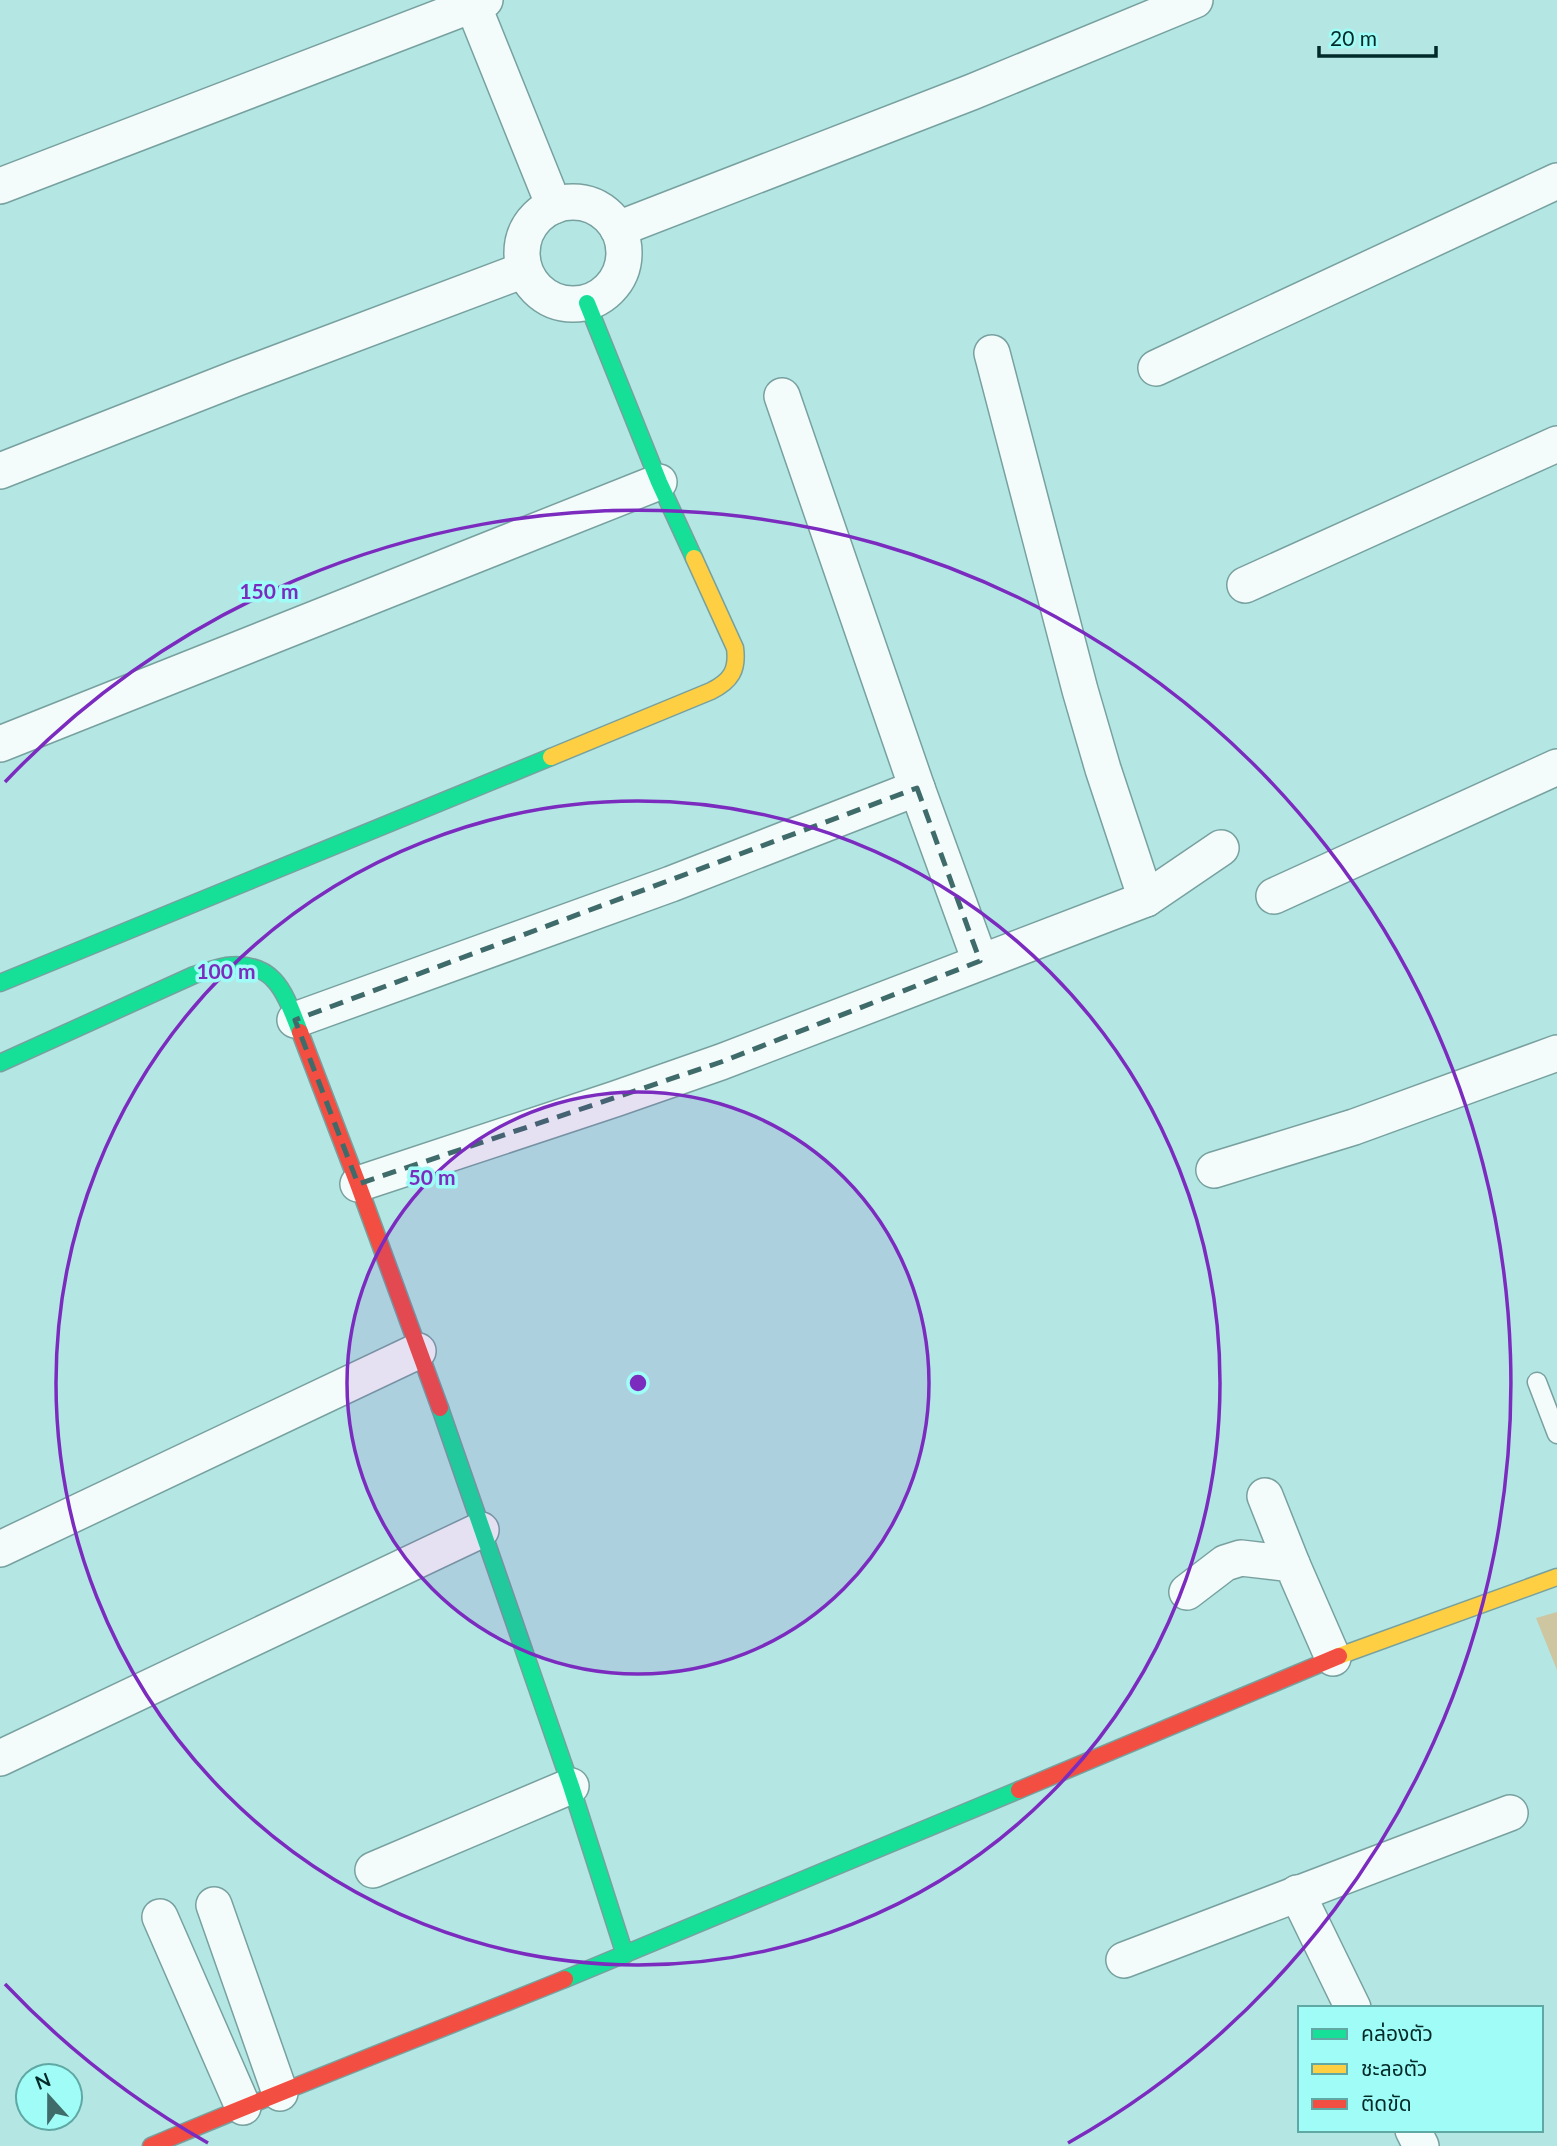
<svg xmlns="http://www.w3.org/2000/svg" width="1557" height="2146" viewBox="0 0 1557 2146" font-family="Lato,'Noto Sans Thai',sans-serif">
  <rect width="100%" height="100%" fill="#b4e7e4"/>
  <path fill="#cdc6a1" d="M1557,1612V1670L1536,1618Z"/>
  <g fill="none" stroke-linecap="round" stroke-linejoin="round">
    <defs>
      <path id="lane" d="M1537,1382L1557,1434"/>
      <g id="street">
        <path d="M473,5L554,206"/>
        <path d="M0,186L485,0"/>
        <circle cx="573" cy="253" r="51"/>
        <path d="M618,229L972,92L1195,0"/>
        <path d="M992,353L1080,690L1103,769L1146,899"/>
        <path d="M1156,368L1557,181"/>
        <path d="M0,471L237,378L524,270"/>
        <path d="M1245,585L1557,444"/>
        <path d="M0,744L659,482"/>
        <path d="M917,788L980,961"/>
        <path d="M1274,896L1557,767"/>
        <path d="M295,1020L671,884L917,788L782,396"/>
        <path d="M1214,1170L1354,1127L1557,1053"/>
        <path d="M358,1184L615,1099L721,1062L1146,899L1221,848"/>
        <path d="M1265,1496L1292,1564"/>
        <path d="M0,1549L418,1351"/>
        <path d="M1187,1592L1225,1563L1241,1558L1292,1564L1333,1658"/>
        <path d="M0,1758L481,1530"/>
        <path d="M373,1870L571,1786"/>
        <path d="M1297,1893L1353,2008"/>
        <path d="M214,1905L280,2093"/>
        <path d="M160,1917L243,2107"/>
        <path d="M1124,1960L1510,1813"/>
        <path d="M1413,2130L1421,2146"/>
      </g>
      <g id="fast">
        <path d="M587,303L659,482L694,558"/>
        <path d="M0,983L551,757"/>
        <path d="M0,1063L194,975C204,972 215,968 226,966C276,960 285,994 300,1032"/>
        <path d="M440,1408L571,1786L625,1955"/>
        <path d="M565,1979L1019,1790"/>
      </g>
      <g id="slow">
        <path d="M551,757L711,691C731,681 738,670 735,648L694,558"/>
        <path d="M1339,1656L1557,1577"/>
      </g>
      <g id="jam">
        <path d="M300,1032L358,1184L440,1408"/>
        <path d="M1019,1790L1339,1656"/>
        <path d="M151,2146C288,2088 427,2035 565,1979"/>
      </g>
    </defs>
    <use href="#lane" stroke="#77a19f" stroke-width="21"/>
    <use href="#street" stroke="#77a19f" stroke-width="38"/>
    <use href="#fast" stroke="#77a19f" stroke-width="19"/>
    <use href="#slow" stroke="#77a19f" stroke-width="19"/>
    <use href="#jam" stroke="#77a19f" stroke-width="19"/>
    <use href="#lane" stroke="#f4fbfb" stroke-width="18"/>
    <use href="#street" stroke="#f4fbfb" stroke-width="35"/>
    <use href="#fast" stroke="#16e098" stroke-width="16"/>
    <use href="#slow" stroke="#ffcf43" stroke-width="16"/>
    <use href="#jam" stroke="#f24e42" stroke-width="16"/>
  </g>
  <path fill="none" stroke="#3f6c6a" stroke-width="5" stroke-dasharray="14 9" stroke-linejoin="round" d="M917,788L980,961L721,1062L358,1184L295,1020Z"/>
  <circle cx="638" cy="1383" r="291" fill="#7b2cbf" fill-opacity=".12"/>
  <g fill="none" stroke="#7b2cbf" stroke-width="3.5">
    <circle cx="638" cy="1383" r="291"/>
    <circle cx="638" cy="1383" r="582"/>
    <path d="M208 2143A873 873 0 0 1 5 1984M5 782A873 873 0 1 1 1068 2143"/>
  </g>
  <circle cx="638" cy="1383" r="10" fill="#7b2cbf" stroke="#9ffcf6" stroke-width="3.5"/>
  <g font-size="21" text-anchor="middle" font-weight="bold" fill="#7b2cbf" stroke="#9ffcf6" stroke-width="7" stroke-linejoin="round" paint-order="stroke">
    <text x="269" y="599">150 m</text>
    <text x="226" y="979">100 m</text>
    <text x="432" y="1185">50 m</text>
  </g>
  <rect x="1298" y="2006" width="245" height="126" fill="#9ffcf6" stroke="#5fa8a4" stroke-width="2"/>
  <rect x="1312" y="2029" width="35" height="10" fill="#16e098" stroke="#5fa8a4" stroke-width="2"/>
  <text x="1361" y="2041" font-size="21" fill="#002a28">คล่องตัว</text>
  <rect x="1312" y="2064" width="35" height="10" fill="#ffcf43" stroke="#5fa8a4" stroke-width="2"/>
  <text x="1361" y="2076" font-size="21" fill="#002a28">ชะลอตัว</text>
  <rect x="1312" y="2099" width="35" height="10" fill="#f24e42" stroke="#5fa8a4" stroke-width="2"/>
  <text x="1361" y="2111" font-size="21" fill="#002a28">ติดขัด</text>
  <g transform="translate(49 2097) rotate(339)"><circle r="33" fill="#9ffcf6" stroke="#5fa8a4" stroke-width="2"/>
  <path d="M0-5L12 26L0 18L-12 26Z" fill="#3f6c6a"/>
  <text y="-10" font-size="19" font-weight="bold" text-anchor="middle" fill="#002a28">N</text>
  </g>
  <path d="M1319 46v10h117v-10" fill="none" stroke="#002a28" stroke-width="3.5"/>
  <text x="1330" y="46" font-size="21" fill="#002a28" stroke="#9ffcf6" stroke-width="5" paint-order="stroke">20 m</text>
</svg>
